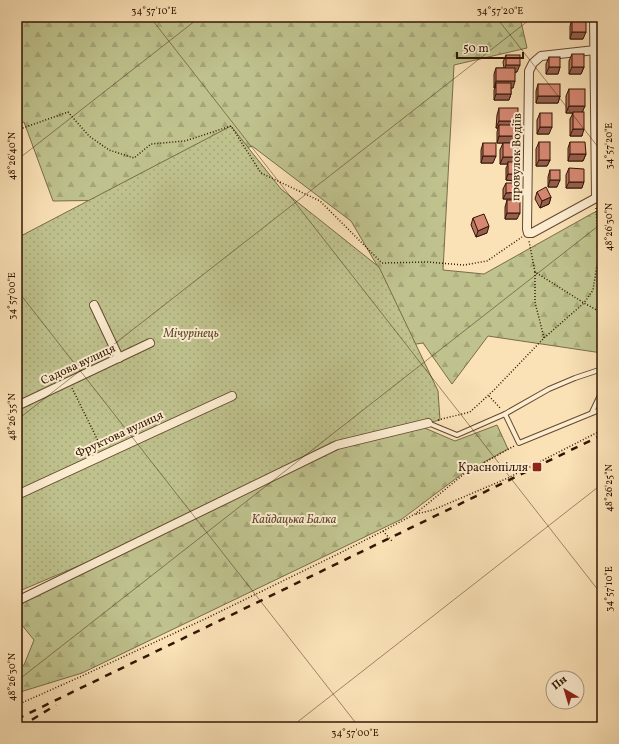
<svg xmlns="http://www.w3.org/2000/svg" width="619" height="744" viewBox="0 0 619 744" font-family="Vollkorn,serif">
  <defs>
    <pattern id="forest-firs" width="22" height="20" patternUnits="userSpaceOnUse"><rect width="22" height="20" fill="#bfc28d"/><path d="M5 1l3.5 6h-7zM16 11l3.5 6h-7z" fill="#a5a678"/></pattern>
    <pattern id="garden-dots" width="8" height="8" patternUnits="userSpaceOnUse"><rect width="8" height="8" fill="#bfc28d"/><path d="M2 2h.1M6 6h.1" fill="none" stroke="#a5a678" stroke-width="1.8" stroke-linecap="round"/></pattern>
  </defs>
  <rect width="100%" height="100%" fill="#fae1b6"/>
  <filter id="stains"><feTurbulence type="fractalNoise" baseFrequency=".005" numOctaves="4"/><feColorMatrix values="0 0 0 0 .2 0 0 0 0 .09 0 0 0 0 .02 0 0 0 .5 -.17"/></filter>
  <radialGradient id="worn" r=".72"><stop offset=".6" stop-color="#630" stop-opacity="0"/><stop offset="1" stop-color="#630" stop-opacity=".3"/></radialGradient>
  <g fill="url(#forest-firs)" stroke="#796c48">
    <path d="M17,17H520L527,48L454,65L443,270L484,274L593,213L602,210V353L488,336L452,384L423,343L282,364L378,267L351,221L252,146L127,200L53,201L24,122L17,125Z"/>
    <path d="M413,423L455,441L497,425L508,449L462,474L402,519L82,673L17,693V668L24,665L34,640L17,619V604L275,476L355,442Z"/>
  </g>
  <path fill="url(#garden-dots)" stroke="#796c48" d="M231,126L281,189L379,267L438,391L440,420L340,444L135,542L17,592V238Z"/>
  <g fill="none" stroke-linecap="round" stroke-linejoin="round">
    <defs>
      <g id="service">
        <path d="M592,412L602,391"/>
        <path d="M505,414L519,443L602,409"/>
        <path d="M428,423L457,435L505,414L549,389L575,378L602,369"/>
      </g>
      <g id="minor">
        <path d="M594,17L596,198"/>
        <path d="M595,50L541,56L533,63L529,71L527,229L528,233H532L596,198L602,196"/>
        <path d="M94,305L119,358"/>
        <path d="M17,406L150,343"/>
        <path d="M17,495L160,429L232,396"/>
        <path d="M17,601L337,445L428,423"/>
      </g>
    </defs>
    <use href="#service" stroke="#65492f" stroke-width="6"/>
    <use href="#minor" stroke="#65492f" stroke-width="10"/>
    <g stroke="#331602" stroke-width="1.5" stroke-dasharray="1 2" stroke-linecap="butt">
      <path d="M17,130L68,112L89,136L109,150L134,158L151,144L185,141L231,126L261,173L320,201L382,263L427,262L464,265L487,261L522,237"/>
      <path d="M599,205L602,211"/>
      <path d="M596,208L599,253L593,290L584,303L602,313"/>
      <path d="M535,272V302L544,338"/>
      <path d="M72,388L101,447"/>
      <path d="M489,396L501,409"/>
      <path d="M438,420L470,412L493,391L544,338L584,303L535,272L529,241"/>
      <path d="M416,514L433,510L508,478L602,430"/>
      <path d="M383,531L392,541"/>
      <path d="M17,705L82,676L207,618L338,554L383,531L415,514L464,474L514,446"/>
    </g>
    <use href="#service" stroke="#fcecd0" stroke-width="4"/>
    <use href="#minor" stroke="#fcecd0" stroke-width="8"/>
    <g stroke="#331602" stroke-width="2.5" stroke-dasharray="7 7" stroke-linecap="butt">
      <path d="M17,719L602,435"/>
      <path d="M20,727L56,705"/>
    </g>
  </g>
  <g fill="#b87563" stroke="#331602">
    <path d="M572,19L583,39H570V26Z"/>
    <path d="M572,54L584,67L581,74H569V61Z"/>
    <path d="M506,55L517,72H515L513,88H511V94L509,100H494V90L495,88H494V74L496,68H504L503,62Z"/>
    <path d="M549,57L560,67L558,74H546V64Z"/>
    <path d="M538,84L560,96L558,103H536V91Z"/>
    <path d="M569,89L583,112L582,136H570V119L573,113H566V96Z"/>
    <path d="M499,108L516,125L519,136L517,143H497V132L498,128H496L497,115Z"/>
    <path d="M540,113L549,134H537V120Z"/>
    <path d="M539,142L550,160L547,166H536V149Z"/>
    <path d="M570,142L586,154L583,161H568V148Z"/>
    <path d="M483,143L493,163H481V150Z"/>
    <path d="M503,143L517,162V174L514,181L506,180V168L508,164H500V150Z"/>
    <path d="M569,168L582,188H566V175Z"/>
    <path d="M550,170L557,187H548V177Z"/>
    <path d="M506,183L517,192L515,199H503V189Z"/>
    <path d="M537,192L551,197L549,204L540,208L535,199Z"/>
    <path d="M507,200L517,219H505V207Z"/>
    <path d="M473,218L487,233L476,237L471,225Z"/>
  </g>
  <g fill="#965f50" stroke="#331602">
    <path d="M572,32H586L583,39H570Z"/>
    <path d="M506,65H520L517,72H504Z"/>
    <path d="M549,67H560L558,74H546Z"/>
    <path d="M572,67H584L581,74H569Z"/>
    <path d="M496,81H515L513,88H496V83L495,88H494Z"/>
    <path d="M496,94H511L509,100H494Z"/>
    <path d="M538,96H560L558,103H536Z"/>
    <path d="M569,106H585L582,113H566Z"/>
    <path d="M499,121H518L515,128L499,125L498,128H496Z"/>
    <path d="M540,127H552L549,134H537Z"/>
    <path d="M573,129H584L582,136H570Z"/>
    <path d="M499,136H519L517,143H497Z"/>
    <path d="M570,154H586L583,161H568Z"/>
    <path d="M483,156H496L493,163H481Z"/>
    <path d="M503,157H518L516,164L508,162V164H500Z"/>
    <path d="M539,160H550L547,166H536Z"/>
    <path d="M508,174H517L514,181L506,180Z"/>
    <path d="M550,180H560L557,187H548Z"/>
    <path d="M569,182H584L582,188H566Z"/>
    <path d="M517,192L515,199H503L506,193Z"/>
    <path d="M551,197L549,204L540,208L542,201Z"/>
    <path d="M507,213H520L517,219H505Z"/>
    <path d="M489,226L487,233L476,237L478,231Z"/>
  </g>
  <g fill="#d68873" stroke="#331602">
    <rect x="572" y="19" width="14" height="13"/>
    <rect x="572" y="54" width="12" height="13"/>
    <rect x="506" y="55" width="14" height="10"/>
    <rect x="549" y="57" width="11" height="10"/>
    <rect x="496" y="68" width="19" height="13"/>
    <rect x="496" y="83" width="15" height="11"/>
    <rect x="538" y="84" width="22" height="12"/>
    <rect x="569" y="89" width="16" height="17"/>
    <rect x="499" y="108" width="19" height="13"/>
    <rect x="573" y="112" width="11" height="17"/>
    <rect x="540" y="113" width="12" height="14"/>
    <rect x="499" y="125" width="20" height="11"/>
    <rect x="539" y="142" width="11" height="18"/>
    <path d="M570,142H585L586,154H570Z"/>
    <rect x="483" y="143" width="13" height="13"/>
    <path d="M503,143H519L518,157H503Z"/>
    <rect x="508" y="162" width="9" height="12"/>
    <path d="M569,168L584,169V182H569Z"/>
    <rect x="550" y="170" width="10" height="10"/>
    <path d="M506,183H517V192L506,193Z"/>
    <path d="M546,187L551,197L542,201L537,192Z"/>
    <rect x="507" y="200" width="13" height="13"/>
    <path d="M484,214L489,226L478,231L473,218Z"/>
  </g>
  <path fill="none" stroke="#331602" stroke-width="1" stroke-opacity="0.45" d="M150,17L602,595M496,17L602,152M17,160L200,17M17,290L359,727M17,420L533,17M17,681L602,223M291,727L602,484"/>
  <rect fill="#8f2418" stroke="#fcecd0" stroke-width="1.5" x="532" y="462" width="10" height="10" rx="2"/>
  <g text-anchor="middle" stroke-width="4" stroke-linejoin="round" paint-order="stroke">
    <g font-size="12" fill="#331602" stroke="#fcecd0">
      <text transform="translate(516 157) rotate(-89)" y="4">провулок Водіїв</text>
      <text transform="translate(78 364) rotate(-25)" y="4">Садова вулиця</text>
      <text transform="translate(119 434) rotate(-25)" y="4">Фруктова вулиця</text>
    </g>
    <g font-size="12" font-style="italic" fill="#5d4a2c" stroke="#fcecd0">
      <text x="191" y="337">Мічурінець</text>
      <text x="294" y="523">Кайдацька Балка</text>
    </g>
    <g font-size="12" fill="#331602" stroke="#fcecd0" text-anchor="end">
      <text x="528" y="471">Краснопілля</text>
    </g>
  </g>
  <rect width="619" height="744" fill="none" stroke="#fae1b6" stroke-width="44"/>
  <g transform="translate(565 690) rotate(322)"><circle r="19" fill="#fcecd0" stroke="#ac967e"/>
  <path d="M0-3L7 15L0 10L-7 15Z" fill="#8f2418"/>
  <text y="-6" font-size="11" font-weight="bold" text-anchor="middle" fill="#331602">Пн</text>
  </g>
  <path d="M457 52v6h66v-6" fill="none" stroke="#331602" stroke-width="2"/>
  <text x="463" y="52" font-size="12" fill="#331602" stroke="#fcecd0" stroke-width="3" paint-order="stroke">50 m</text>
  <rect x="22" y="22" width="575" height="700" fill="none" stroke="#331602" stroke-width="1.5"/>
  <g font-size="10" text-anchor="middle" fill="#331602">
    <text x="154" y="14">34°57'10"E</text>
    <text x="500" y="14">34°57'20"E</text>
    <text transform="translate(608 146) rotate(-90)" y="4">34°57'20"E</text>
    <text transform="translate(11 156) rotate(-90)" y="4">48°26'40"N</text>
    <text transform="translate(608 227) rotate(-90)" y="4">48°26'30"N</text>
    <text transform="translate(11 296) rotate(-90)" y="4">34°57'00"E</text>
    <text transform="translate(11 417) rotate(-90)" y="4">48°26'35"N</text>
    <text transform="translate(608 488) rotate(-90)" y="4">48°26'25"N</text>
    <text transform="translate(608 589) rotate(-90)" y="4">34°57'10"E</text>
    <text transform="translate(11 677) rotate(-90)" y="4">48°26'30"N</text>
    <text x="355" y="736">34°57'00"E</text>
  </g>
  <rect width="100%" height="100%" filter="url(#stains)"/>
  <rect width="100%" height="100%" fill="url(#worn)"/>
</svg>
